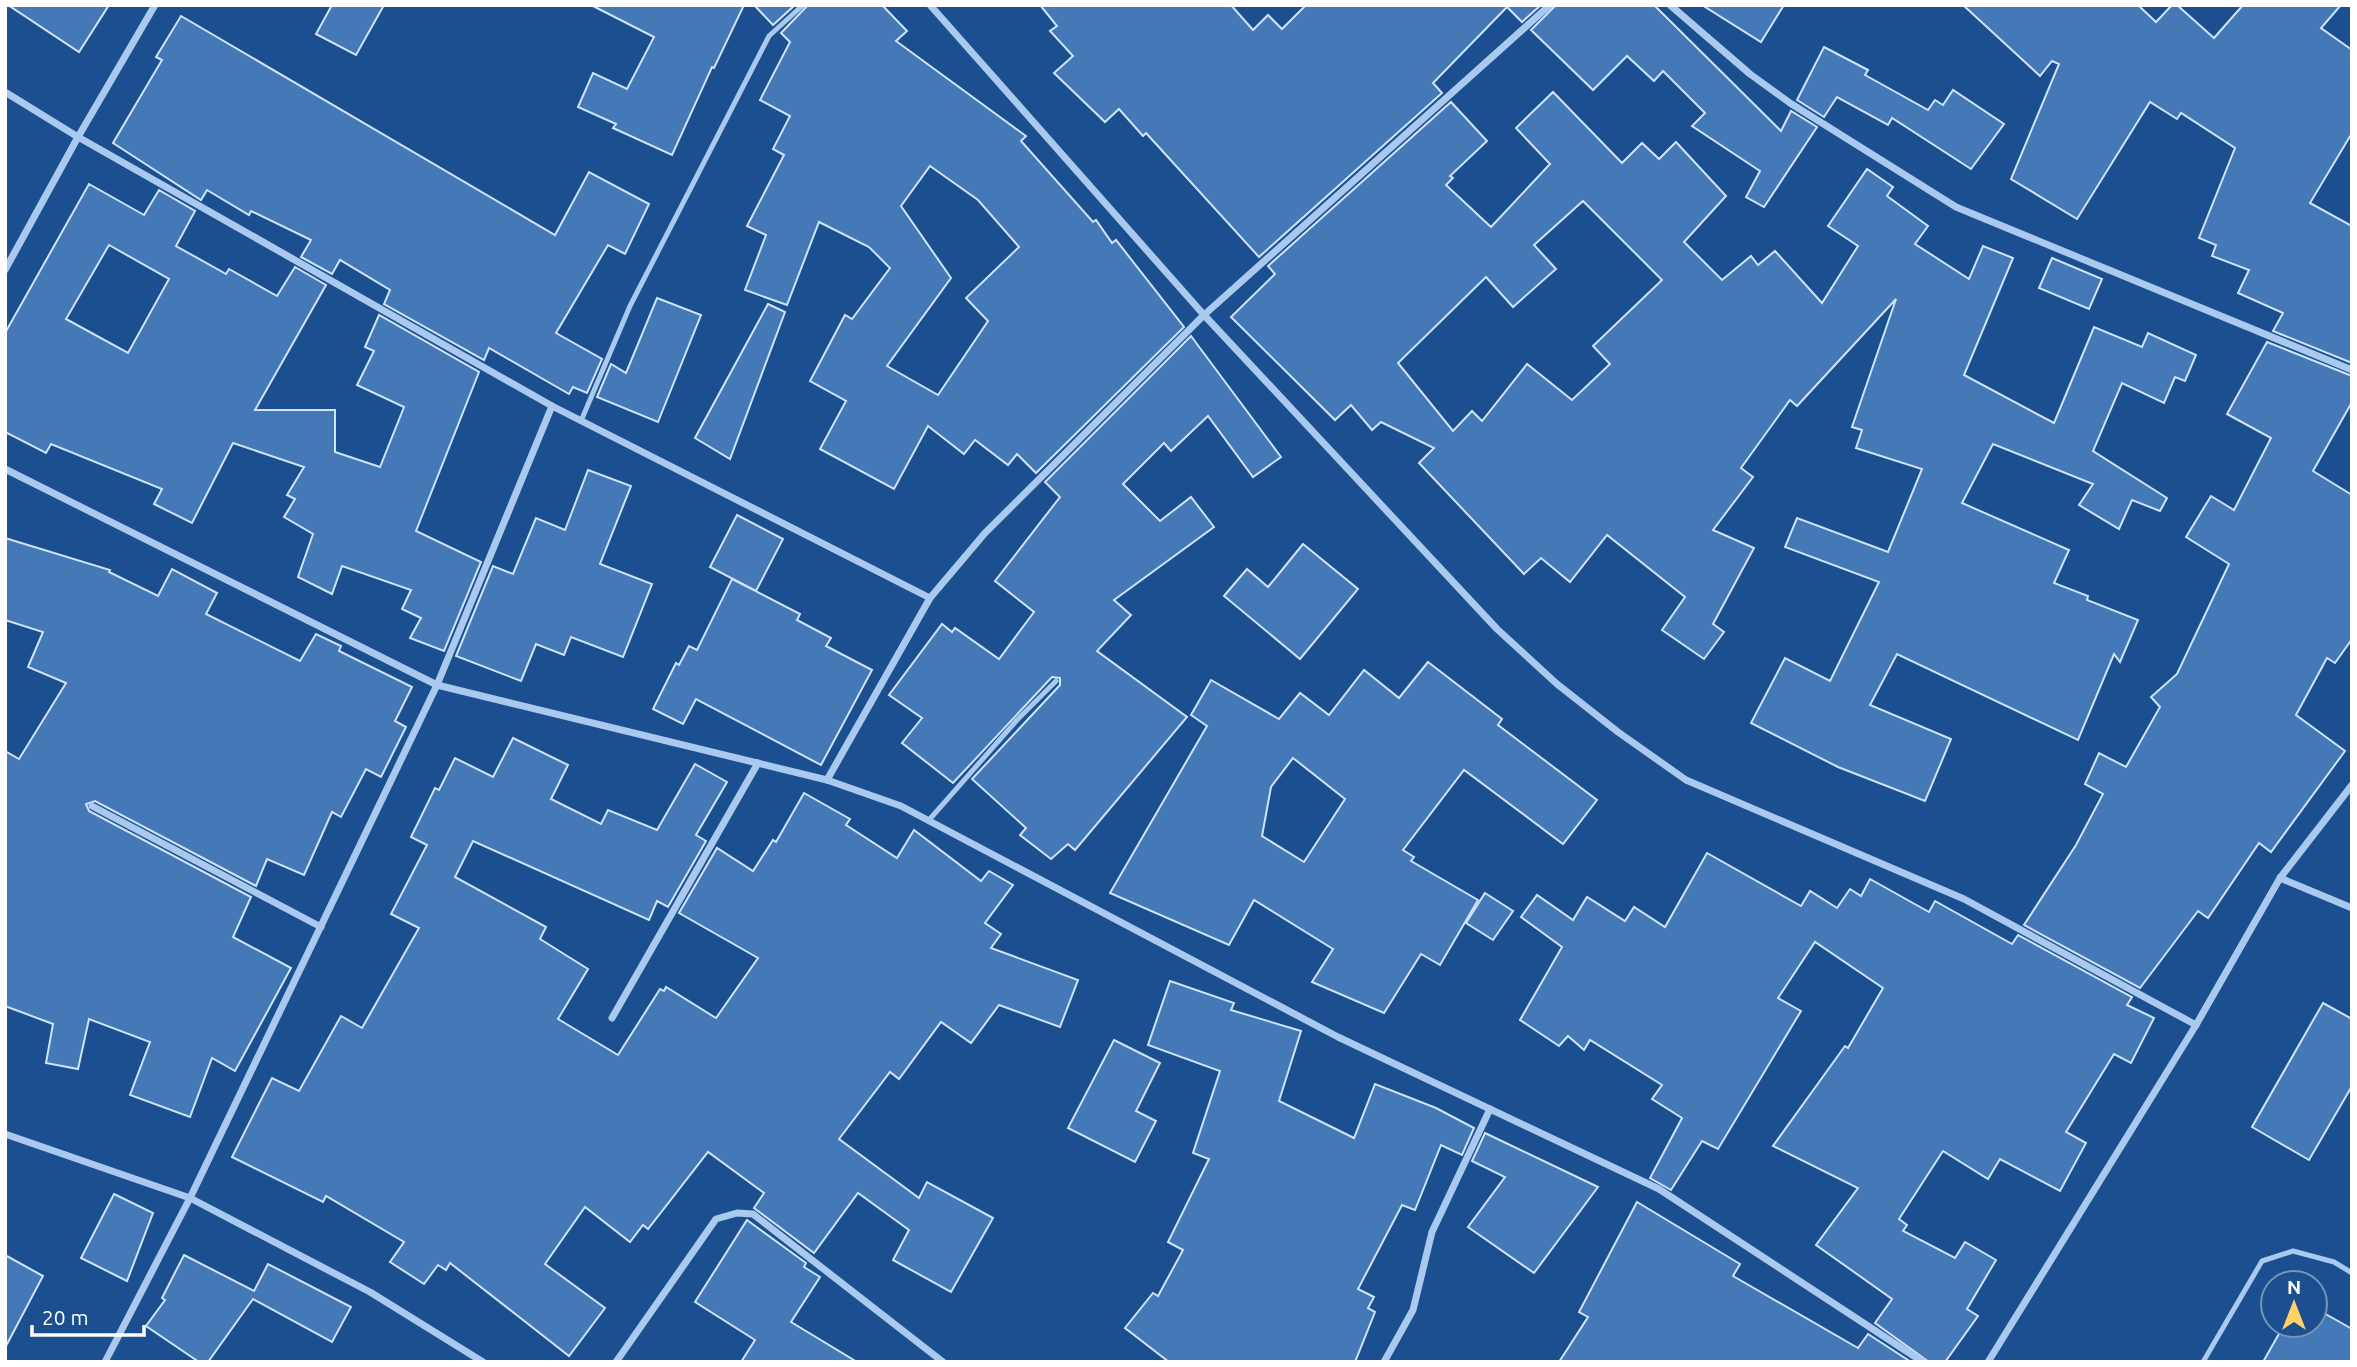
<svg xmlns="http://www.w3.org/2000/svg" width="2357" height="1367" viewBox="0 0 2357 1367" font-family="Ubuntu,sans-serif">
  <rect width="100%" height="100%" fill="#1b4f8f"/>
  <g fill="#4478b7" stroke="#cfe3fa" stroke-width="2" fill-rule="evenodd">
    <path d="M8,5H109L79,52Z"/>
    <path d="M332,5H384L356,55L316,34Z"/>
    <path d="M591,5H744L714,68L712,67L672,155L613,128L616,124L578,107L593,73L627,89L654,37Z"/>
    <path d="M754,5H795L773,25Z"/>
    <path d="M808,5H882L907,31L896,41L1026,136L1021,141L1093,222L1096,220L1112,243L1116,240L1184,327L1036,473L1017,454L1008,465L975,440L964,454L928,426L894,489L820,449L846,401L810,381L845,315L852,319L890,268L869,247L819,222L787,305L745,290L766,235L747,226L784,155L773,149L790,116L760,100L790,42L781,33ZM930,166L978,200L1019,247L966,298L988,321L938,395L887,366L951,278L901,206Z"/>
    <path d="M1040,5H1231L1253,30L1268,15L1282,29L1306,5H1541L1522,22L1507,7L1433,83L1442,93L1259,257L1146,133L1143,136L1119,109L1105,122L1054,73L1073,56L1050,31L1057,26Z"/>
    <path d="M1556,5H1654L1781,131L1791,111L1817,127L1764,207L1746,197L1760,171L1692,126L1705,113L1663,71L1654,81L1627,56L1593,90L1531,30Z"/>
    <path d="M1702,5H1784L1761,42Z"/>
    <path d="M1963,5H2138L2156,22L2172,5H2177L2214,38L2243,5H2341L2321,28L2352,50V133L2310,203L2352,226V363L2273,331L2283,313L2238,293L2249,270L2212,256L2216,245L2199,238L2235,148L2181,113L2177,119L2150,102L2077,219L2011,179L2059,64L2052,61L2040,76Z"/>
    <path d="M181,16L555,235L589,172L649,204L625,254L608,245L556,333L602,359L587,393L573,387L569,394L489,348L484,360L384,304L390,290L340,260L332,274L301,257L311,240L251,211L249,215L207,190L201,200L113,143L162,60L156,57Z"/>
    <path d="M1824,47L1868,70L1865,75L1928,110L1935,100L1943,105L1953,90L2004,124L1971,169L1892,118L1888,125L1837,97L1824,117L1797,100Z"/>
    <path d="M1553,92L1622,163L1642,143L1659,159L1676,142L1726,196L1684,242L1722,280L1751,256L1758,265L1775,251L1822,303L1858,246L1828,226L1867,169L1893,187L1887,196L1928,226L1915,244L1969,279L1983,246L2013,258L1964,375L2054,423L2094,327L2142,347L2148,333L2196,355L2185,381L2175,377L2164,403L2122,383L2093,451L2167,498L2160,511L2132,500L2119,529L2079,505L2093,484L1993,444L1962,503L2069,550L2054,583L2088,596L2087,600L2138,620L2120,662L2114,654L2078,740L1897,654L1870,705L1951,739L1925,801L1838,767L1751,723L1785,658L1830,681L1879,582L1785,547L1797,518L1888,552L1922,469L1856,448L1862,430L1852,427L1896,299L1797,406L1790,400L1741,468L1753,477L1713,530L1754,548L1713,624L1724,632L1704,659L1662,630L1685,597L1607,535L1570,582L1541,558L1524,574L1419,463L1434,448L1381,422L1372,430L1351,405L1335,420L1231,317L1275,274L1268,266L1451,102L1487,141L1450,176L1453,178L1446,185L1491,227L1550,164L1516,128ZM1583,201L1662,280L1593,346L1610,364L1572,400L1527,364L1482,421L1472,411L1453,431L1398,363L1486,277L1513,307L1556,269L1534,245Z"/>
    <path d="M89,184L144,215L159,190L195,211L176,246L226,274L229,269L277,296L295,267L326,285L255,410H335V452L380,467L404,407L357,385L374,351L365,347L379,315L479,372L416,531L481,562L444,651L410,638L421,618L402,609L411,590L342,566L332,594L298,577L313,534L284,517L295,499L287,495L304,467L233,443L192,523L154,504L162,489L51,444L46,453L5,432V333ZM109,245L169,279L128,353L66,319Z"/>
    <path d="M2052,258L2102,279L2089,309L2039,288Z"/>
    <path d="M657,298L701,315L658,422L597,397L611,364L626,373Z"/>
    <path d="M768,304L785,312L730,459L695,438Z"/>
    <path d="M1191,336L1281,457L1253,477L1208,416L1171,451L1164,443L1123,484L1160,521L1191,497L1214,527L1114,600L1131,615L1097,651L1187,717L1075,850L1068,844L1051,859L1020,835L1026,828L972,779L1060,685V678L1052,677L953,783L902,743L922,718L889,695L942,624L952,632L955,628L999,659L1034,612L995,581L1060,497L1045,482Z"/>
    <path d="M2267,342L2352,376V402L2313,471L2352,495V639L2335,663L2327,658L2296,715L2345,751L2271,852L2259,843L2208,918L2198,911L2140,988L2024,925L2076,845L2103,794L2085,784L2099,753L2126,767L2160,707L2151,697L2177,674L2229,564L2186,537L2211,496L2234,510L2271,438L2227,414Z"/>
    <path d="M588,470L631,486L600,564L652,584L623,657L571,637L564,655L536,644L521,681L456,656L493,566L513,574L536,518L565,530Z"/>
    <path d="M737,515L783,539L756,591L710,567Z"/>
    <path d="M5,538L110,570L109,572L158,596L172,569L217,593L206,614L300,661L316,634L341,646L339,651L412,687L395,721L406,727L381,777L366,769L341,817L332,812L304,875L267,859L256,886L95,801L86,804L89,811L251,897L233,937L291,968L235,1071L212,1058L190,1117L130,1095L150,1042L89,1019L78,1069L46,1063L53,1024L5,1006V751L19,759L66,683L28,667L43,632L5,620Z"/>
    <path d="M1303,544L1358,589L1300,659L1224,596L1247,569L1268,587Z"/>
    <path d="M732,579L800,614L797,620L831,638L826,646L872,670L821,765L696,699L683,724L653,709L676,663L679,665L689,646L697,650Z"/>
    <path d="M1428,662L1502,719L1498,725L1597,800L1563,844L1464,770L1403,850L1414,857L1411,861L1478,900L1440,965L1421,954L1384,1013L1312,982L1333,949L1254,900L1229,945L1110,893L1207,726L1191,715L1211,680L1279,719L1300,693L1329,715L1364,670L1399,698ZM1293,758L1345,799L1304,862L1262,836L1271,787Z"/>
    <path d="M513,738L568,765L551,799L601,824L608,810L657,830L695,764L727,782L696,835L706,841L668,907L657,901L649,920L473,841L455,877L546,927L540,939L588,969L558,1019L618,1055L660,989L664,991L666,987L716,1018L758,958L679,913L717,848L753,871L773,840L776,842L804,793L850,819L846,825L897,858L914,830L981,881L989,871L1013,885L985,923L1001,934L991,948L1078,980L1060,1027L999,1005L971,1043L941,1022L899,1079L890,1072L839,1139L919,1198L927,1182L993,1218L951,1292L893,1260L909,1230L858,1193L814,1253L754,1208L764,1193L708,1152L648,1229L643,1225L630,1242L585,1207L545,1264L605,1308L569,1356L450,1263L446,1270L438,1265L424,1284L390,1262L404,1242L326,1196L323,1202L232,1157L272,1078L299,1091L341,1016L362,1028L419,928L391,914L427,845L411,837L435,788L439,790L455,758L493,777Z"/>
    <path d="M1707,853L1801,906L1810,891L1837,908L1850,889L1861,896L1870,879L1929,912L1935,901L2012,944L2018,935L2132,997L2127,1005L2154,1018L2131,1063L2114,1054L2066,1132L2086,1143L2060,1191L2000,1159L1988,1179L1943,1151L1899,1219L1907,1225L1903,1231L1955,1258L1965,1242L1996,1260L1967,1309L1978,1316L1945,1362H1929L1875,1323L1892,1299L1816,1245L1858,1188L1773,1146L1845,1046L1848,1048L1883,988L1815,942L1778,998L1801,1011L1718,1149L1702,1141L1671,1190L1650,1178L1682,1118L1652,1099L1662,1085L1590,1040L1584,1050L1568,1036L1559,1046L1520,1020L1562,947L1521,917L1537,895L1573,920L1587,897L1625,921L1634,907L1665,927Z"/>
    <path d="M1485,893L1513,911L1493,940L1466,923Z"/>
    <path d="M1170,981L1234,1003L1231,1010L1301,1031L1279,1101L1354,1138L1375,1084L1436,1108L1474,1128L1462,1155L1441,1145L1415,1210L1402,1205L1358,1289L1374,1297L1368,1308L1375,1312L1355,1362H1169L1125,1328L1153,1293L1158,1296L1183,1250L1168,1242L1209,1159L1193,1153L1220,1071L1148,1045Z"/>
    <path d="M2323,1003L2352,1019V1086L2309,1160L2252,1127Z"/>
    <path d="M1114,1040L1160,1063L1136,1111L1156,1121L1135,1162L1068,1128Z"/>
    <path d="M1485,1133L1598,1187L1534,1273L1468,1227L1505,1177L1472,1161Z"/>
    <path d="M114,1194L153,1213L127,1281L81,1258Z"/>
    <path d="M1637,1202L1740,1264L1733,1276L1858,1348L1868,1334L1911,1362H1559L1588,1317L1579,1312Z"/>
    <path d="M747,1220L806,1263L804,1267L820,1277L791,1322L857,1362H741L755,1340L695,1302Z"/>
    <path d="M5,1255L43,1276L5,1348Z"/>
    <path d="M184,1255L254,1291L268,1264L351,1307L332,1342L253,1299L208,1362H199L146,1326L165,1300L162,1298Z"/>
    <path d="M2315,1308L2352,1329V1362H2263L2284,1325H2315Z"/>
  </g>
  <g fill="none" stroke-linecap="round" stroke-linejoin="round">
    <g stroke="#a9c9ee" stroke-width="5">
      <path d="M581,421L630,306L769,36L803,5"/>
      <path d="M929,820L1017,720L1056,681"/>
      <path d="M2203,1362L2262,1261L2293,1251L2334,1262L2352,1273"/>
    </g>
    <g stroke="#a9c9ee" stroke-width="7">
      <path d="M930,5L1204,315L1497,629L1557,684L1618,732L1686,780L1964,899L2196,1025"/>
      <path d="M1670,5L1750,74L1790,103L1956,207L2352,370"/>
      <path d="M5,92L78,137L552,406L930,598"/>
      <path d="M5,270L78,137L155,5"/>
      <path d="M5,469L437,685L827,780L901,806L1338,1037L1659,1189L1923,1362"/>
      <path d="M827,780L930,598L985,533L1204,315L1550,5"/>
      <path d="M92,806L321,927"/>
      <path d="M2280,878L2352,908"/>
      <path d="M612,1018L758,763"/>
      <path d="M5,1134L190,1198L370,1292L483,1362"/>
      <path d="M105,1362L190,1198L437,685L552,406"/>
      <path d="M616,1362L716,1219L737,1213L753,1214L943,1362"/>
      <path d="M1384,1362L1413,1310L1432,1232L1490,1109"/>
      <path d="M1988,1362L2196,1025L2280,878L2352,785"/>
    </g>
  </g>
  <rect width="2357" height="1367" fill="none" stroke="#ffffff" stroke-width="14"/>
  <g transform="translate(2294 1304)"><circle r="33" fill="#1b4f8f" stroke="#7695bc" stroke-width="2"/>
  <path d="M0-5L12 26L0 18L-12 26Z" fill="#ffd166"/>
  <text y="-10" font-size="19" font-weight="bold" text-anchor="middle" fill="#ffffff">N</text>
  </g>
  <path d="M32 1325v10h112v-10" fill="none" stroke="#ffffff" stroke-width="3.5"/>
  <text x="42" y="1325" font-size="21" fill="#ffffff" stroke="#1b4f8f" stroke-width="5" paint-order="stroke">20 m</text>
</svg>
